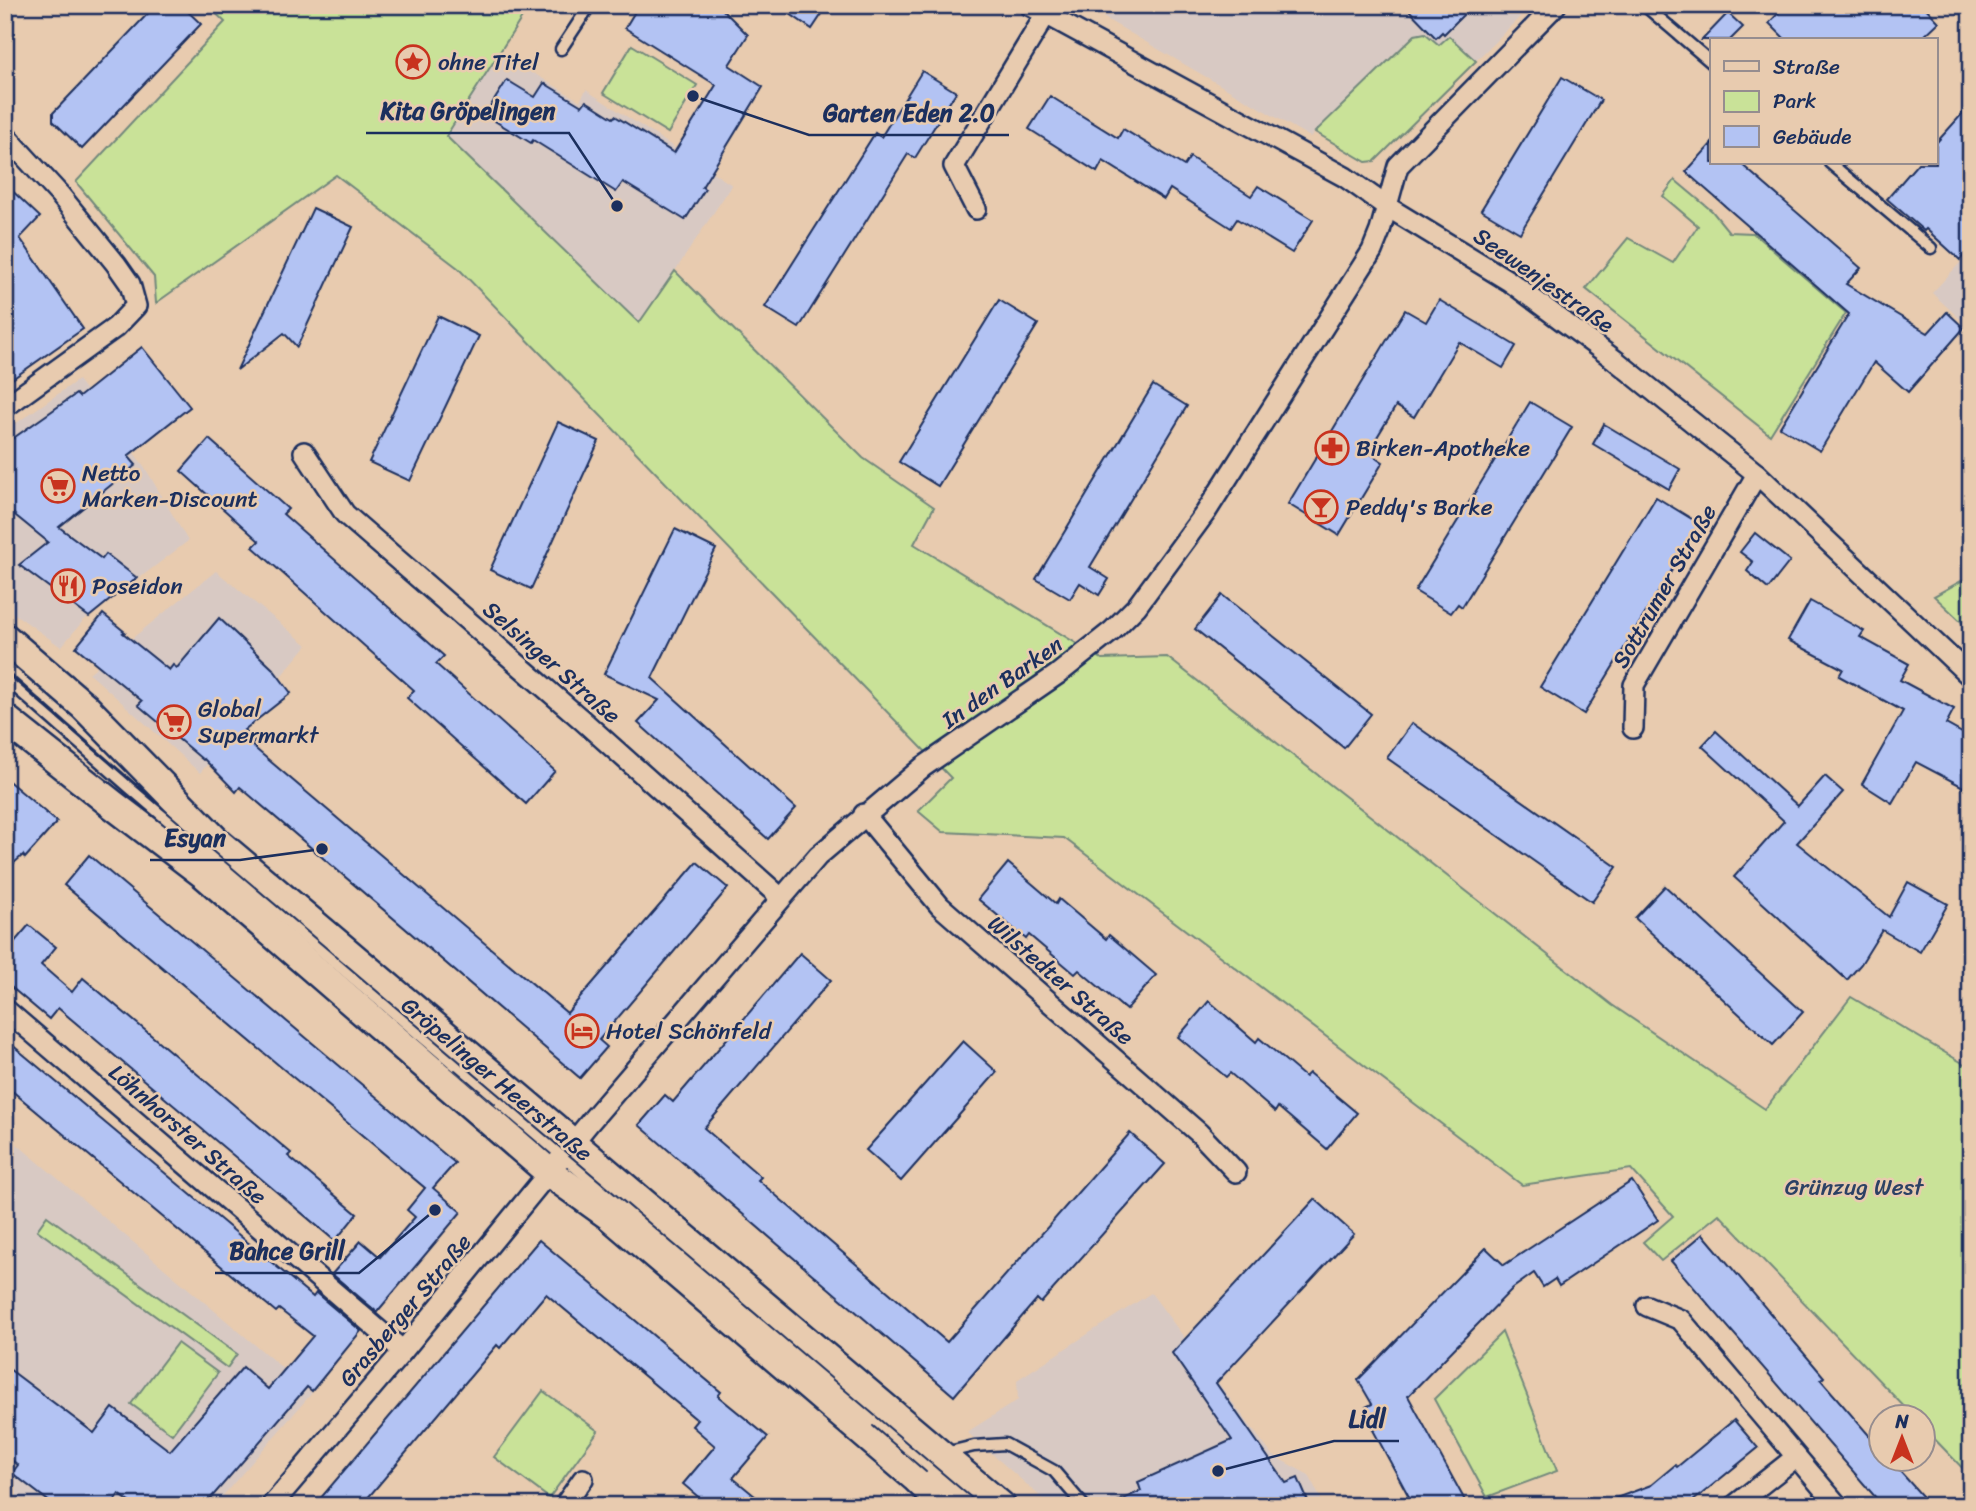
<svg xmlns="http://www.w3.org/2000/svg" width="1976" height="1511" viewBox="0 0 1976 1511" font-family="Sriracha,sans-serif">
  <rect width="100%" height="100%" fill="#e8cbaf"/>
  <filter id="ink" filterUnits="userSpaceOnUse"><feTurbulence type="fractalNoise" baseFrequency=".0143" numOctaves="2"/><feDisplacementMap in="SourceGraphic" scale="14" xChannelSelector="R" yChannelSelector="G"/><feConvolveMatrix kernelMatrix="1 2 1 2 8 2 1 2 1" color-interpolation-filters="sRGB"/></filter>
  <g filter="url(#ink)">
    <g fill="#d8c9c3">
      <path d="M1082,5H1532L1375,161L1366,162L1315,132L1310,137Z"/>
      <path d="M500,53L580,101L586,90L732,185L640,324L445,135Z"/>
      <path d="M1971,251V329L1932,293Z"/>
      <path d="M78,380L144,466L188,541L83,621L61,647L5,607V431Z"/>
      <path d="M216,571L307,645L200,773L89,673Z"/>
      <path d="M5,1134L312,1393L214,1506H19L5,1495Z"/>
      <path d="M1151,1293L1272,1455L1309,1475L1324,1506H1051L967,1432L1018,1400L1017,1380Z"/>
    </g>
    <g fill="#c9e298" stroke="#72887b" stroke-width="2">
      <path d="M207,5H530L446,136L639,323L675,271L863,458L934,507L914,544L1102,659L1167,657L1612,1005L1765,1109L1851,997L1971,1068V1477L1924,1428V1416H1913L1719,1214L1661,1261L1643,1242L1673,1216L1631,1169L1522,1185L1064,838L943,832L918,811L951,778L458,268L336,175L156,303L154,277L76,182L225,22Z"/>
      <path d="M1425,33L1439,45L1449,36L1476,61L1375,161L1366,162L1315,132L1415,35Z"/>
      <path d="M632,45L697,85L668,133L603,93Z"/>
      <path d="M1675,180L1712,211L1729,232L1753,233L1846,313L1770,435L1586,289L1628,238L1673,263L1698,226L1663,196Z"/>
      <path d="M1971,570V631L1934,596L1965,579Z"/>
      <path d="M47,1216L237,1354L227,1368L37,1230Z"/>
      <path d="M1502,1332L1557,1471L1487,1497L1434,1399Z"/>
      <path d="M177,1343L218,1373L172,1434L131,1404Z"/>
      <path d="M543,1391L598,1431L549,1498L494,1457Z"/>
    </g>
    <g fill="#b3c3f3" stroke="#1b2f5e" stroke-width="2">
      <path d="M156,5H181L201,24L82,149L53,121V113Z"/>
      <path d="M639,5H718L748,35L729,65L763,87L702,187L705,189L685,220L623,182L616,192L533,140L531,143L485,115L507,80L535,97L544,83L582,106L586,101L613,118L615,116L674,153L716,85L625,28Z"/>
      <path d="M777,5H828L812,29Z"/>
      <path d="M1404,5H1473L1444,34L1442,32L1436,38Z"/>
      <path d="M1786,5H1923L1939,22L1920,40H1786L1769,23Z"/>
      <path d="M1728,13L1743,27L1730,40H1702Z"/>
      <path d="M922,71L956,92L915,158L908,154L799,328L765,307L875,133L881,137Z"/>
      <path d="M1562,77L1601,100L1520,233L1481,210Z"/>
      <path d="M1050,96L1118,138L1123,129L1184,166L1190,157L1251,196L1258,186L1313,220L1292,253L1237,219L1231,228L1170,189L1164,199L1103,161L1097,172L1029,129Z"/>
      <path d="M1971,104V247L1960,260L1926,229L1924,231L1887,199L1918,163H1936V143Z"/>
      <path d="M1712,143V163H1740L1861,268L1846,284L1928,333L1947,312L1964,328L1908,392L1874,362L1820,451L1780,427L1849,314L1686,172Z"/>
      <path d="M5,184L40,217L20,238L83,329L5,384Z"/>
      <path d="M313,208L353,227L297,347L284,333L237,370Z"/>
      <path d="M999,300L1038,324L938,486L899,462Z"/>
      <path d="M1439,300L1516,346L1503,368L1459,342L1414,417L1396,406L1368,452L1383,462L1339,535L1288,504L1405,310L1426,322Z"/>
      <path d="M438,316L479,336L410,481L369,462Z"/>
      <path d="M142,347L190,407L128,456L136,465L59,527L102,559L106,554L137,578L89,617L19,565L48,542L5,507V444L76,394L79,397Z"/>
      <path d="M1153,385L1187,406L1090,567L1109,579L1099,595L1080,583L1070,599L1036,579Z"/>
      <path d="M1530,402L1572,427L1462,607L1458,604L1451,613L1415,591Z"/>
      <path d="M558,422L599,441L531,589L490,570Z"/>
      <path d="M1604,424L1680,469L1669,489L1593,444Z"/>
      <path d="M209,439L288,509L283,514L444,656L436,664L555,771L526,804L407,698L414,690L253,547L259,541L181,471Z"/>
      <path d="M1656,497L1700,524L1584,714L1540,687Z"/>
      <path d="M675,529L716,549L652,678L796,808L768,839L638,723L659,700L604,674Z"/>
      <path d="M1755,533L1790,561L1768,589L1747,571L1753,562L1740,552Z"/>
      <path d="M1222,595L1371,714L1344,748L1195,629Z"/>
      <path d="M1810,601L1864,631L1860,637L1909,664L1900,680L1954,709L1946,724L1971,738V791L1916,762L1892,803L1862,784L1903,711L1839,676L1843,669L1788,640Z"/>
      <path d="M103,614L125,632L123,633L169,670L173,665L177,668L219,618L273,669L291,693L244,730L255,741L251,745L567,1013L697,862L728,888L599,1040L607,1047L580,1078L240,787L236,792L204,759L203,760L138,705L142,701L76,647Z"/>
      <path d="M1412,723L1617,867L1592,902L1387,758Z"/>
      <path d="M1716,731L1798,806L1825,776L1843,792L1797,843L1889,917L1908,882L1948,904L1920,952L1882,930L1861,964L1847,980L1734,877L1784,821L1702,746Z"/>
      <path d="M5,778L57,822L25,858L23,855L5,871Z"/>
      <path d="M89,855L455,1163L433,1188L461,1212L377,1312L332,1274L361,1241L380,1257L415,1217L407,1210L425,1188L64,885Z"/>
      <path d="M1008,863L1056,904L1059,899L1106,939L1109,935L1156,975L1126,1010L1079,970L1075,974L1029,935L1026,939L978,899Z"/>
      <path d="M1665,886L1803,1012L1773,1045L1635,918Z"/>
      <path d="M29,925L56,947L41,965L72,992L83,978L291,1153L288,1156L357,1214L335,1241L58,1008L49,1019L5,982V953Z"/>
      <path d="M800,953L831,980L704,1128L761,1177L758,1180L947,1342L1130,1133L1165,1164L1041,1303L1037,1299L954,1396L639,1125L665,1095L673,1102Z"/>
      <path d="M1209,1001L1256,1042L1259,1038L1305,1077L1309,1073L1357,1113L1327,1149L1278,1107L1275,1112L1230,1073L1226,1077L1178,1037Z"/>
      <path d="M5,1039L313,1297L316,1293L361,1331L312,1391L307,1387L204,1506H135L119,1494L111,1506H55L12,1473L18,1465L5,1455V1366L94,1433L113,1408L170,1451L243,1367L268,1389L313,1336L279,1309L276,1312L5,1085Z"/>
      <path d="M963,1041L997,1072L901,1181L866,1150Z"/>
      <path d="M1632,1181L1658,1220L1559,1286L1555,1279L1543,1287L1534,1273L1513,1288L1408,1396L1468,1506H1414L1373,1430L1377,1428L1366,1407L1372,1404L1358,1380L1486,1248L1504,1265Z"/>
      <path d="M1315,1199L1354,1234L1216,1383L1286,1483L1298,1478L1310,1506H1108L1141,1491L1138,1482L1232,1440L1172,1353Z"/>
      <path d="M1703,1234L1824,1377L1821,1380L1881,1449V1459H1889L1931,1506H1883L1671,1261Z"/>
      <path d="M539,1240L721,1392L718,1396L768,1437L733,1478L767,1506H709L683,1484L715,1446L692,1426L697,1420L546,1294L500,1348L497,1345L361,1506H314Z"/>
      <path d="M1734,1420L1758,1448L1687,1506H1601L1600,1504L1651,1485L1675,1465L1677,1467Z"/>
    </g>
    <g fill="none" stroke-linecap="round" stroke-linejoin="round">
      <defs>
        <g id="service">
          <path d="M1644,5L1712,63"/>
          <path d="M561,49L590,5"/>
          <path d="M1830,163L1931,248"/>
          <path d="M5,678L129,787L973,1506"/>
          <path d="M945,1453L974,1446L1005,1444L1054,1471L1084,1506"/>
        </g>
        <g id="minor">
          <path d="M1029,5L1345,177L1386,206L1509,281L1615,360L1757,474L1971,677"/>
          <path d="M5,135L60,195L116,264L130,284L136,306L116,327L5,407"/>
          <path d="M976,209L954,166L1046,14"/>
          <path d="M304,452L345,514L582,720L780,897"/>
          <path d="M1633,728L1634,685L1757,474"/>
          <path d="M864,814L940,906L1199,1133L1236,1172"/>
          <path d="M5,1009L403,1351"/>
          <path d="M1647,1306L1681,1320L1838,1506"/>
          <path d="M271,1506L403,1351L590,1122L818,856L923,767L1058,674L1112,631L1137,606L1206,512L1372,251L1380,231L1398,166L1556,5"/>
          <path d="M564,1506L583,1479"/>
          <path d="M1734,1506L1796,1457"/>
        </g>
        <g id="secondary">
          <path d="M5,638L84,706L218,843L1001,1506"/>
          <path d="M5,719L112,804L204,874L550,1173L610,1216L915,1477L945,1506"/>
        </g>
      </defs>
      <use href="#service" stroke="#1b2f5e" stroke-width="15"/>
      <use href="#minor" stroke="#1b2f5e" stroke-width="24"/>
      <use href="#secondary" stroke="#1b2f5e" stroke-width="33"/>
      <use href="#service" stroke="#e8cbaf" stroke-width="10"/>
      <use href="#minor" stroke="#e8cbaf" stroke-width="19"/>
      <use href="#secondary" stroke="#e8cbaf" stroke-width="28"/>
      <g stroke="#1b2f5e" stroke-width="2">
        <path d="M5,672L135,785L981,1506"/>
        <path d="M455,1070L495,1104"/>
        <path d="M873,1426L926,1472"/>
      </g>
    </g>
  </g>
  <defs>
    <symbol id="sight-ring" viewBox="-11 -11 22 22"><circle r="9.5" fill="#e8cbaf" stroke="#c8321e" stroke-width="1.5"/><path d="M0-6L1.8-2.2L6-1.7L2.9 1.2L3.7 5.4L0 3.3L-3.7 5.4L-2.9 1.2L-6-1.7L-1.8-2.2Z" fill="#c8321e"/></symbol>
    <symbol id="pharmacy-ring" viewBox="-11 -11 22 22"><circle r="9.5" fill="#e8cbaf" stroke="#c8321e" stroke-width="1.5"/><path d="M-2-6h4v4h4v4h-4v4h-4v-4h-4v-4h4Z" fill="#c8321e"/></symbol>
    <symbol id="supermarket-ring" viewBox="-11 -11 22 22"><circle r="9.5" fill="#e8cbaf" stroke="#c8321e" stroke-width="1.5"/><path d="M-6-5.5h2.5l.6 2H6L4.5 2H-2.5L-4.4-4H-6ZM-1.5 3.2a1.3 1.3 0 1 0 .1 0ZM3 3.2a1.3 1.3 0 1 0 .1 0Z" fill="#c8321e"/></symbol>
    <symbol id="bar-ring" viewBox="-11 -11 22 22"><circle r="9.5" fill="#e8cbaf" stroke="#c8321e" stroke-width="1.5"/><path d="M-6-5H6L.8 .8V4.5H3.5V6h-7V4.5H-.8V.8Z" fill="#c8321e"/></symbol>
    <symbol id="restaurant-ring" viewBox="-11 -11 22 22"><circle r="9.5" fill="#e8cbaf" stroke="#c8321e" stroke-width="1.5"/><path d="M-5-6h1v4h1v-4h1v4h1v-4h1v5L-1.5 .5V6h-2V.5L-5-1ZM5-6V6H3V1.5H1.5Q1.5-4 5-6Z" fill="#c8321e"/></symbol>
    <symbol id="hotel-ring" viewBox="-11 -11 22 22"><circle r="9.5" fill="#e8cbaf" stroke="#c8321e" stroke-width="1.5"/><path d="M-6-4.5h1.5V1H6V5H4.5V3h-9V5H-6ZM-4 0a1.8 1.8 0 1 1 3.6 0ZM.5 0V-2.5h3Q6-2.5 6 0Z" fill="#c8321e"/></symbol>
  </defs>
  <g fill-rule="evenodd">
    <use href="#sight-ring" x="394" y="43" width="38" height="38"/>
    <use href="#pharmacy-ring" x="1313" y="429" width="38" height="38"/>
    <use href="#supermarket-ring" x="39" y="467" width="38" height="38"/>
    <use href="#bar-ring" x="1302" y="488" width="38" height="38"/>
    <use href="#restaurant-ring" x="49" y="567" width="38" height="38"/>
    <use href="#supermarket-ring" x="155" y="703" width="38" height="38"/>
    <use href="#hotel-ring" x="563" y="1012" width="38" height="38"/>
  </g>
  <g text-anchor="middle" stroke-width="5" stroke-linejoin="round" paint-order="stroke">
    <g font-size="23" fill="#1b2f5e" stroke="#e8cbaf" text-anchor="start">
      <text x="438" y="70">ohne Titel</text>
      <text x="1356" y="456">Birken-Apotheke</text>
      <text x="82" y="481">Netto<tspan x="82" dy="26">Marken-Discount</tspan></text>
      <text x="1346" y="515">Peddy's Barke</text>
      <text x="92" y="594">Poseidon</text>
      <text x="198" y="717">Global<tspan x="198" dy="26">Supermarkt</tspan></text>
      <text x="606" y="1039">Hotel Schönfeld</text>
    </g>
    <g font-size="23" fill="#1b2f5e" stroke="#e8cbaf">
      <text transform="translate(1544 280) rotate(35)" y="8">Seewenjestraße</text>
      <text transform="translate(1664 586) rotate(-60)" y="8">Sottrumer Straße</text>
      <text transform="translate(552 662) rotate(41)" y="8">Selsinger Straße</text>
      <text transform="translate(1002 682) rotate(-35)" y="8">In den Barken</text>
      <text transform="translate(1061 980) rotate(41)" y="8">Wilstedter Straße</text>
      <text transform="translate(497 1079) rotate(40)" y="8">Gröpelinger Heerstraße</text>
      <text transform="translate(188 1134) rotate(41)" y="8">Löhnhorster Straße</text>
      <text transform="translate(405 1310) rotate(-50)" y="8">Grasberger Straße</text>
    </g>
    <g font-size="23" fill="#2c4164" stroke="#e8cbaf">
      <text x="1854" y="1195">Grünzug West</text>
    </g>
  </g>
  <path fill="none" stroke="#1b2f5e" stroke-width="2.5" d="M617 206L569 133H366M693 96L809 135H1009M322 849L240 860H150M435 1210L359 1273H215M1218 1471L1334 1441H1399"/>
  <g fill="#1b2f5e" stroke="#e8cbaf" stroke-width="2.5">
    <circle cx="617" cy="206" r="7"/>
    <circle cx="693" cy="96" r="7"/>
    <circle cx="322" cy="849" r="7"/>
    <circle cx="435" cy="1210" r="7"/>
    <circle cx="1218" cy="1471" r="7"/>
  </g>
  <g font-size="24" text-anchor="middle" font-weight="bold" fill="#1b2f5e" stroke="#e8cbaf" stroke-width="5" stroke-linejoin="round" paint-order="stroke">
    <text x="468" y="119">Kita Gröpelingen</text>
    <text x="909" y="121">Garten Eden 2.0</text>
    <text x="195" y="846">Esyan</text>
    <text x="287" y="1259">Bahce Grill</text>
    <text x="1367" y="1427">Lidl</text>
  </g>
  <rect width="1976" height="1511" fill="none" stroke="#e8cbaf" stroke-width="28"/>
  <rect x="14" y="14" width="1948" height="1483" fill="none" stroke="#1b2f5e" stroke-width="2.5" filter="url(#ink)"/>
  <rect x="1710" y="38" width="228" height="126" fill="#e8cbaf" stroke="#968d8f" stroke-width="2"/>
  <rect x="1724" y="61" width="35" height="10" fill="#e8cbaf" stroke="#968d8f" stroke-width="2"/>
  <text x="1773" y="74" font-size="21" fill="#1b2f5e">Straße</text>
  <rect x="1724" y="91" width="35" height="21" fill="#c9e298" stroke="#968d8f" stroke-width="2"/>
  <text x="1773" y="108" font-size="21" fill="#1b2f5e">Park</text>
  <rect x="1724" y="126" width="35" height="21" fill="#b3c3f3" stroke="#968d8f" stroke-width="2"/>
  <text x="1773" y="144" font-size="21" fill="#1b2f5e">Gebäude</text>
  <g transform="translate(1902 1438)"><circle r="33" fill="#e8cbaf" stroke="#968d8f" stroke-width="2"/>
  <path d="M0-5L12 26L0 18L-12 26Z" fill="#c8321e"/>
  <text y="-10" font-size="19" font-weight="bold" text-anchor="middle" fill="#1b2f5e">N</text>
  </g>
</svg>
